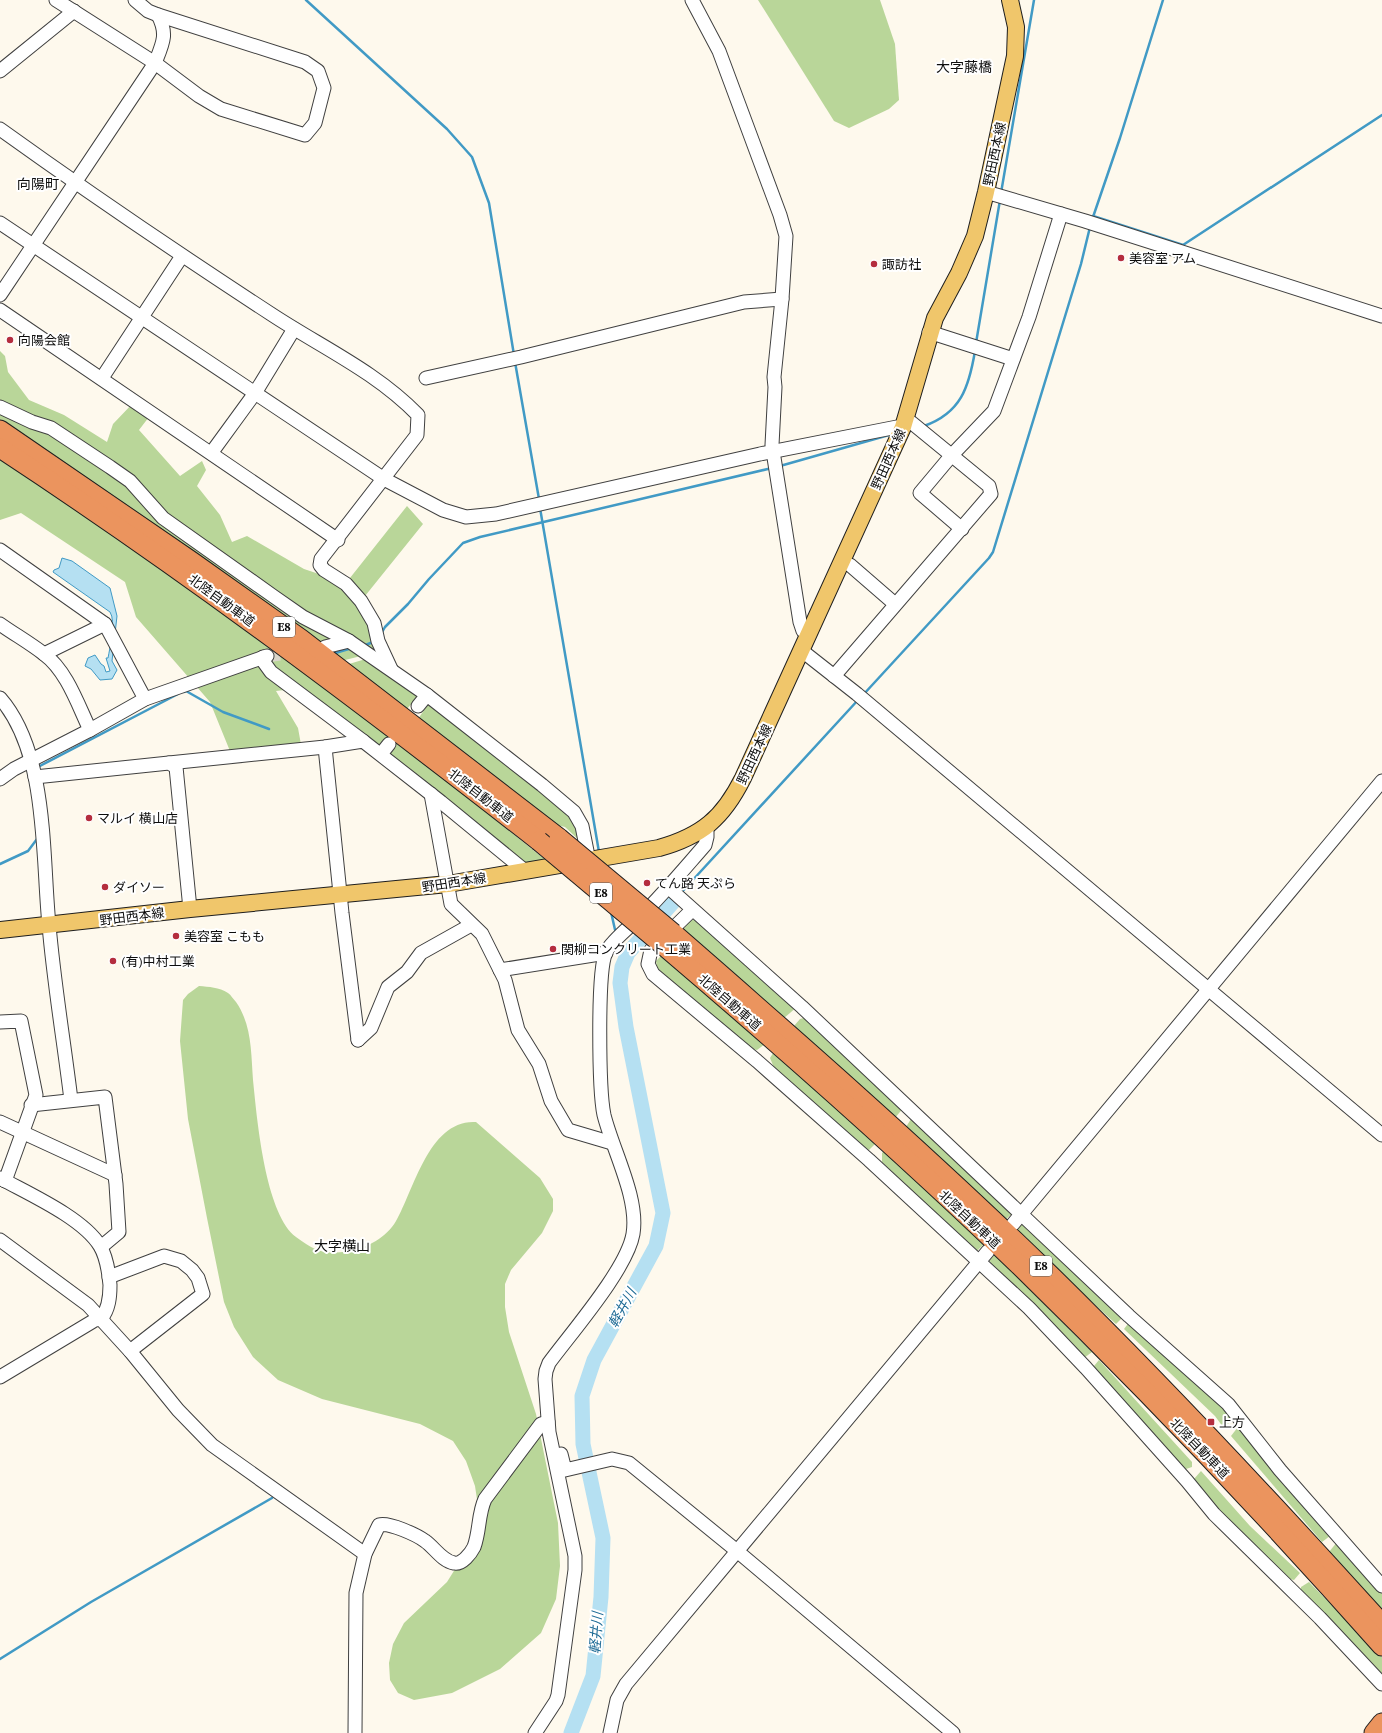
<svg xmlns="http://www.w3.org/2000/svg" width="1382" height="1733" viewBox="0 0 1382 1733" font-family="'Source Serif 4','Noto Sans JP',serif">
  <rect width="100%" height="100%" fill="#fef9ed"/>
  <g fill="#b9d699">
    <path d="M758,0H880L895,44L899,100L889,109L849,128L834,121Z"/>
    <path d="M0,351L5,356L8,372L29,400L64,415L107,442L113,424L135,401L152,413L139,430L180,476L202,461L206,470L197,486L220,515L232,542L247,536L304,569L346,583L407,506L423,524L361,601L381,651L301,671L394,738L553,866L524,870L293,689L276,691L298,728L302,750L232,756L210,702L136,617L125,582L21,513L0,520Z"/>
    <path d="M369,658L419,695L407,709L349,664Z"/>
    <path d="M429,703L570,815L575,822L581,842L565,827L549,823L418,719Z"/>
    <path d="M692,920H696L797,1007L784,1018L683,930L687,924Z"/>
    <path d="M661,956L765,1044L757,1050L744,1047L657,968L656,961Z"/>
    <path d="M199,986C209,987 219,987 228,993C231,995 233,999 236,1002C252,1025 251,1053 253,1080C257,1119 265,1213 296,1237C316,1252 325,1255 349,1251C367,1248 387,1237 396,1221C414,1190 429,1119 476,1122L540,1178L553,1199V1211L542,1233L511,1270L505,1284V1307L509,1332L536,1414L558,1523L560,1566L556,1599L541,1633L500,1669L452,1693L414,1700L398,1693L390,1680L389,1663L393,1644L404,1623L447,1582L462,1558L470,1541L478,1506L475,1486L466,1461L453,1441L420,1424L322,1399L278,1380L253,1357L234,1327L224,1302L207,1218L188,1119L180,1041L183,1000L188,994Z"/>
    <path d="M807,1017L904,1107L895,1118L794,1026L800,1019Z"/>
    <path d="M775,1050L876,1143L869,1150L865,1149L775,1070L770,1058Z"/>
    <path d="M911,1119H916L1014,1212L1005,1220L906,1127Z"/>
    <path d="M885,1150L984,1244L977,1251L970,1246L882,1162V1153Z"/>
    <path d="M1023,1220L1122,1318L1116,1324L1019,1235L1018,1226Z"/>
    <path d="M995,1255L1092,1352L1084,1358L993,1268L989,1259Z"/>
    <path d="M1130,1321L1231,1414L1229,1423L1223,1427L1215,1416L1124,1329Z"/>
    <path d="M1099,1360L1192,1462V1467L1186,1469L1179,1466C1165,1449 1150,1431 1135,1413C1125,1401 1098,1381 1094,1366Z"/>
    <path d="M1238,1427L1243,1429L1330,1536L1322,1542L1231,1436Z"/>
    <path d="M1201,1471L1250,1526L1300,1573L1294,1580L1290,1579L1264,1556L1245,1535L1230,1523L1195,1484L1194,1479Z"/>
    <path d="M1337,1542L1382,1591V1610L1329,1552Z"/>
    <path d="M1309,1582L1382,1657V1676L1301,1593V1587Z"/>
  </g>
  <path fill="#b5e0f2" stroke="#419ac5" d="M62,558L72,561L110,588L117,616L112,661L117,670L112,679L100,680L91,669L85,666L88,658L95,655L101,664L104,666L106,672L110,671L106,658H108C110,647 116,621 110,612L53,572L54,570L59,568Z"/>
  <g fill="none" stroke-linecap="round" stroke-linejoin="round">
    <g stroke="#419ac5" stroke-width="2.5">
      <path d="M306,0L447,129L472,157L489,203L514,355"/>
      <path d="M1001,193L1034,0"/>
      <path d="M1093,216L1183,245L1382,115"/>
      <path d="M1092,220L1120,138L1163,0"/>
      <path d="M976,343L1000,200"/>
      <path d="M515,362L539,499"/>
      <path d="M924,426C961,413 969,387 975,351"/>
      <path d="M780,466L889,435"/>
      <path d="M540,508L599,852"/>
      <path d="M381,634L385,627L408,604L429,579L463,543L480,537L772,468"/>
      <path d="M363,646L373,642"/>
      <path d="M332,654L352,648"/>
      <path d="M184,692L186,691L223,712L269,729"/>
      <path d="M863,695L989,558L993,552L1081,264L1090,227"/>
      <path d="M36,768L178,694"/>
      <path d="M0,864L28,851L37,839"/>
      <path d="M680,894L858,700"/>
      <path d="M611,912L616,934"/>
      <path d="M620,943L628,953"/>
      <path d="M0,1659L91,1602L272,1498"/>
    </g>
    <path stroke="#b5e0f2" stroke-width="15" d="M571,1733L593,1676L601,1597L603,1538L583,1444L582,1396L594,1360L656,1246L663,1213L626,1027L620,983L622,967L628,953L675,900"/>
    <path stroke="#dad6cb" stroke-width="13" stroke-dasharray="13 6" stroke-linecap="butt" d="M267,656L295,652"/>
    <defs>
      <g id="minor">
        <path d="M56,0L155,63L199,96L221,109L305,135L315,123L324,88L318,71L305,62L158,15L148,11L135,0"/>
        <path d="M692,0L719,51L780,215L786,236L782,299L774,377L775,387L772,445L800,622L803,631L809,634"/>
        <path d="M0,71L74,11"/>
        <path d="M0,129C89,193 179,254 271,314C321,347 375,371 418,415L417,435L321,559L320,565L324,570L346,584L361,601L374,623L378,641L391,669"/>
        <path d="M986,192L1085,221L1382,316"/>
        <path d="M0,223L384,479L443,510L466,517L496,514L760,454L897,427H903"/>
        <path d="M0,295L155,63C163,43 168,34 158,15"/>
        <path d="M0,310L338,540"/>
        <path d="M929,332L1013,359"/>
        <path d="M102,378L182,256"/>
        <path d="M426,378L521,357L744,302L782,299"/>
        <path d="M0,407L32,422L51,428L110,467L130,481L163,518L273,596L303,617L349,641L427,695L542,785L574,812L582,826L589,861"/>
        <path d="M212,452L255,393L294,329"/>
        <path d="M962,529L920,493L951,456L994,411L1029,317L1061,214"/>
        <path d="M0,550L105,624L44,654"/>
        <path d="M842,562L850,565L895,604"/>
        <path d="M0,624C14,634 30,643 44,654C67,671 78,705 90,730L14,769L0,779"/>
        <path d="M105,624L145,699"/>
        <path d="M325,647L349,641"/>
        <path d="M801,650L857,694L1382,1135"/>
        <path d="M263,657V661L271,672L363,741"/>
        <path d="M834,676L991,494L989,486L912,423L905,420"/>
        <path d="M0,698C48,753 42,855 49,925C54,984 64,1042 71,1100"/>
        <path d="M418,706L427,695"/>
        <path d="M90,730L145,699L267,656"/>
        <path d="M325,747L342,913L358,1040"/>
        <path d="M381,754L389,744"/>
        <path d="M169,763L325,747L363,741L441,802L524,870"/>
        <path d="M35,777L169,763L176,767L190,909"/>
        <path d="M431,794L451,904L482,934L505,980L518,1030L539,1064L551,1101L568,1130L612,1143"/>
        <path d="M669,888L802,1007L1129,1316L1228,1404L1280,1470L1382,1586"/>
        <path d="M692,910L651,950L648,964L653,974L757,1061L869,1160L1029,1308L1086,1368L1187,1481L1214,1514L1320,1618L1382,1684"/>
        <path d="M500,970L606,953"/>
        <path d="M0,1022L21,1021L36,1095L5,1181"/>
        <path d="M358,1040L371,1028L388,987L407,972L421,953L471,925"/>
        <path d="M31,1105L105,1097L116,1184L119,1232L101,1247"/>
        <path d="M0,1122L115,1175"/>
        <path d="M0,1178C29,1194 83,1218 100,1246C106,1256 109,1274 110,1285C110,1297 109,1309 101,1319L95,1320L0,1377"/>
        <path d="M1013,1224L1382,781"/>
        <path d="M0,1240L88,1305L130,1351L178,1410L212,1445L365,1554"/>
        <path d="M109,1277L164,1256L181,1261L192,1270L198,1278L203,1294L130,1351"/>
        <path d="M561,1454L565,1470L612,1459L629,1463L737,1551L953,1733"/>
        <path d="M355,1733L356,1593L365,1554L379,1525C389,1522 417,1535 425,1541C434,1547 442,1561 454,1563C462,1565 471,1553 474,1547C480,1531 478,1514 485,1499L541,1424L548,1422"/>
        <path d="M535,1733L556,1701L558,1695L575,1570V1556L549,1432L545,1379L546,1371L549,1363C571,1333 627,1269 633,1234C639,1198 613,1151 604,1115C599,1091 597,971 606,952C612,940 632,925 642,915C664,893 684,869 705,845L707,837V827"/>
        <path d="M610,1733L617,1700L626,1684L988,1251"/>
      </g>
      <path id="major" d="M0,930L190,909L448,884L659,848C702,836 723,818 743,778L903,427L935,318L959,273L975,236L986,192L1015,56L1016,27L1010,0"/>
      <g id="highway">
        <path d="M0,430L191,561L301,639L559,838"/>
        <path d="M0,448C186,570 364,704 539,841"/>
        <path d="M673,933C797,1041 921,1150 1039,1264C1158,1380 1271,1501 1382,1624"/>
        <path d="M663,945C785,1049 905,1155 1020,1266C1145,1388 1266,1515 1382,1646"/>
        <path d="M1374,1733L1382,1723"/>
      </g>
    </defs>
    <use href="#minor" stroke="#404040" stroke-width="15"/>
    <use href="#major" stroke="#1e1e1e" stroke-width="18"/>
    <use href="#highway" stroke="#1e1e1e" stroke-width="21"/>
    <use href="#minor" stroke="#fff" stroke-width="13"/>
    <use href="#major" stroke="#f0c66b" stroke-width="16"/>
    <use href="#highway" stroke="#eb945e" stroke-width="19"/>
    <defs>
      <g id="highway-bridge">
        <path d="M559,838L673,933"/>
        <path d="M539,841L663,945"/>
      </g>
    </defs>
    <use href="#highway-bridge" stroke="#1e1e1e" stroke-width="21" stroke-linecap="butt"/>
    <use href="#highway-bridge" stroke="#eb945e" stroke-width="19"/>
  </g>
  <g fill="#b42d3e" stroke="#fff" stroke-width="1.5">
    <circle cx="1121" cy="258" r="4"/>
    <circle cx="874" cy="264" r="4"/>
    <circle cx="10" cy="340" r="4"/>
    <circle cx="89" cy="818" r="4"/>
    <circle cx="647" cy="883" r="4"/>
    <circle cx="105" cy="887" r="4"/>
    <circle cx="176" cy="936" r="4"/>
    <circle cx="553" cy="949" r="4"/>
    <circle cx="113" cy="961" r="4"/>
    <rect x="1207" y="1418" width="8" height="8" rx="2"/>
  </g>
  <g text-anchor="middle" stroke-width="4" stroke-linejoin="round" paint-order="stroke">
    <g fill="#fff" stroke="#565656" stroke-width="1">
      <rect x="273" y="617" width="22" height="20" rx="3"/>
      <rect x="590" y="883" width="22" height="20" rx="3"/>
      <rect x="1030" y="1256" width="22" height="20" rx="3"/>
    </g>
    <g font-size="12" font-weight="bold" fill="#0d0d0d">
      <text x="284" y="631">E8</text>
      <text x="601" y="897">E8</text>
      <text x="1041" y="1270">E8</text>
    </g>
    <g font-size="13" fill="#0d0d0d" stroke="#fff">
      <text transform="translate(994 154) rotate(-78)" y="5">野田西本線</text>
      <text transform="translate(888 459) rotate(-66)" y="5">野田西本線</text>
      <text transform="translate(222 600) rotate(36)" y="5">北陸自動車道</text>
      <text transform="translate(754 754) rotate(-65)" y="5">野田西本線</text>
      <text transform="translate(481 795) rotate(38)" y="5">北陸自動車道</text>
      <text transform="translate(454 882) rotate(-9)" y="5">野田西本線</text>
      <text transform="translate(132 916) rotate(-7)" y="5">野田西本線</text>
      <text transform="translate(730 1002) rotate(41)" y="5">北陸自動車道</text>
      <text transform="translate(970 1219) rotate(43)" y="5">北陸自動車道</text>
      <text transform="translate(1200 1448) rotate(46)" y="5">北陸自動車道</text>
    </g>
    <g font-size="13" fill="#0d0d0d" stroke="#fff" text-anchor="start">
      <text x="1129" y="263">美容室 アム</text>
      <text x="882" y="269">諏訪社</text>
      <text x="18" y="345">向陽会館</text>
      <text x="97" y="823">マルイ 横山店</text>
      <text x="655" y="888">てん路 天ぷら</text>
      <text x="113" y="892">ダイソー</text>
      <text x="184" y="941">美容室 こもも</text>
      <text x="561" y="954">関柳コンクリート工業</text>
      <text x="121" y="966">(有)中村工業</text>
      <text x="1219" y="1427">上方</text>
    </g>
    <g font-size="14" fill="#0d0d0d" stroke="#fff">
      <text x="964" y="72">大字藤橋</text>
      <text x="38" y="189">向陽町</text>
      <text x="342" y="1251">大字横山</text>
    </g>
    <g font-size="14" font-style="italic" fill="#1e6b96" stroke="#fff">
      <text transform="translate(622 1308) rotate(-61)" y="5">軽井川</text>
      <text transform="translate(596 1633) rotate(-86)" y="5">軽井川</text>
    </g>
  </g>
</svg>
